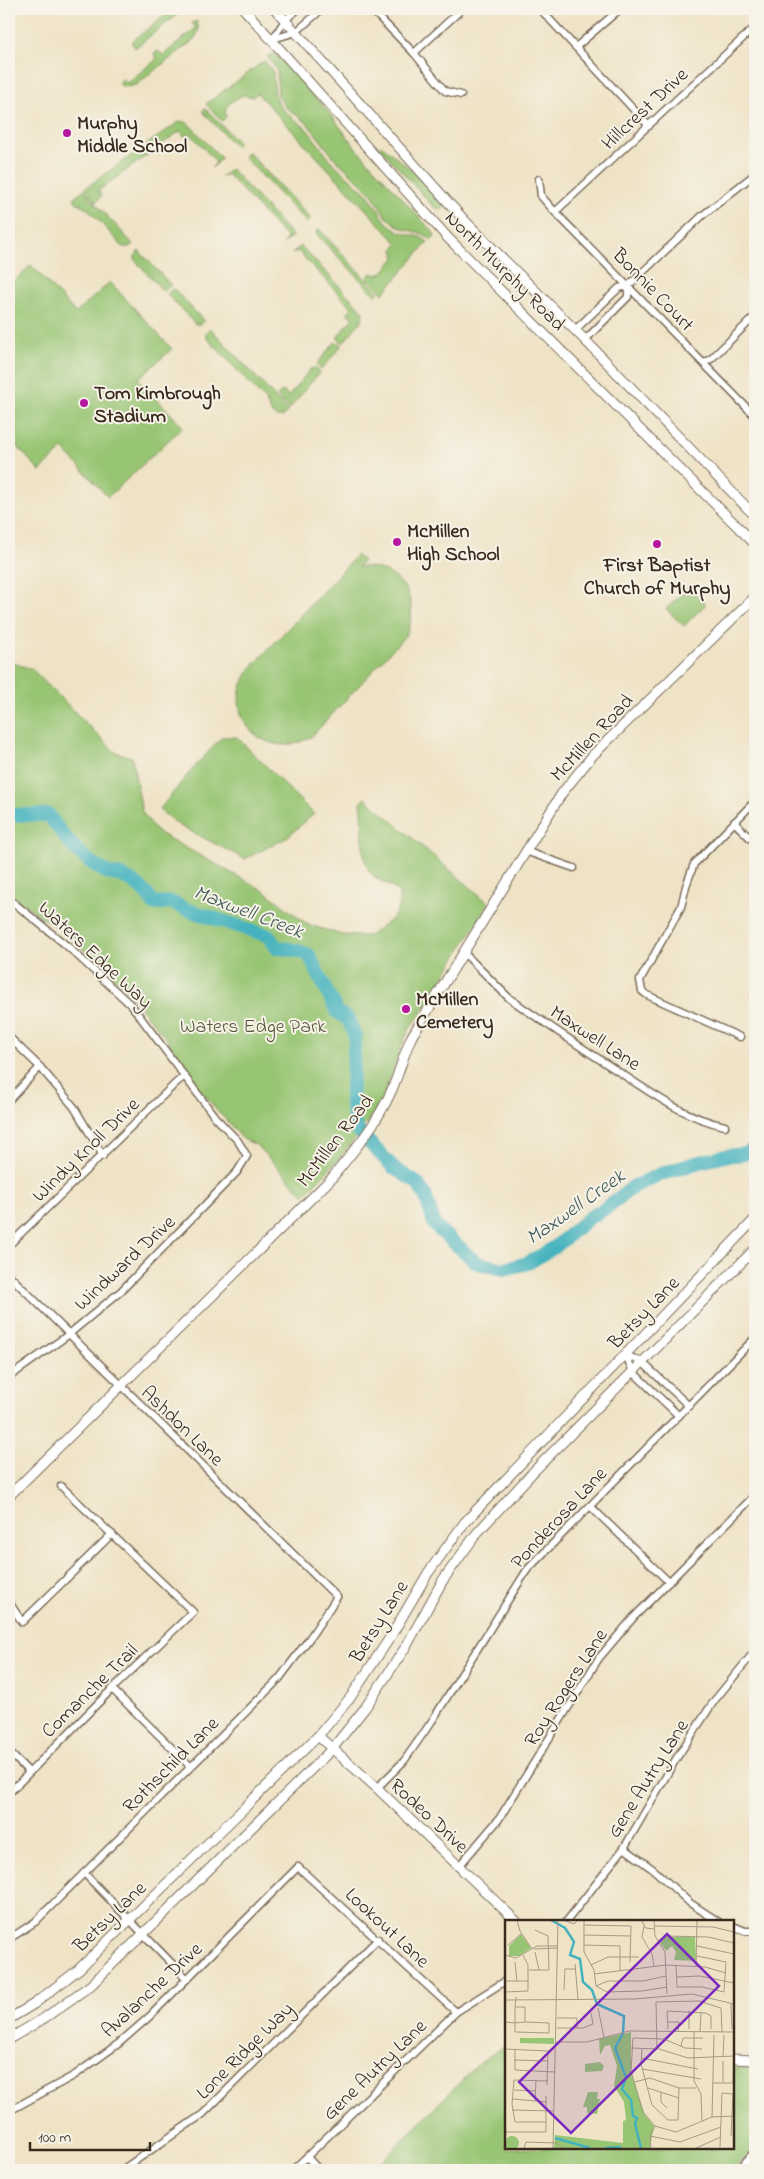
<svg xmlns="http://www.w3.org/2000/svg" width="764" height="2179" viewBox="0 0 764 2179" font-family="'Indie Flower',sans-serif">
  <rect width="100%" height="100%" fill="#f7f3e8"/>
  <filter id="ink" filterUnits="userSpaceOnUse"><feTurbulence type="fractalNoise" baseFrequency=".02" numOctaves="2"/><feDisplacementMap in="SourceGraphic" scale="10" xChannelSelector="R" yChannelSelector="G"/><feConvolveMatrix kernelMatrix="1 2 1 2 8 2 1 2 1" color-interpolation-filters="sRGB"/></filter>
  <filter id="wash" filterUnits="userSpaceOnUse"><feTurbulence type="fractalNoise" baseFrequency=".0096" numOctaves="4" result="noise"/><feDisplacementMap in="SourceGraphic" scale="20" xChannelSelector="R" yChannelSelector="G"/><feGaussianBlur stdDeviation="1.12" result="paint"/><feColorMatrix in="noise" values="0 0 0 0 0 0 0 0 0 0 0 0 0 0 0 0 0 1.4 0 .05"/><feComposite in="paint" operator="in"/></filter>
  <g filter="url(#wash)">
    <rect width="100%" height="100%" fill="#efe3c6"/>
    <g fill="#98c573" stroke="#6a7848">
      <path d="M187,9L189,11L188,15L182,11L135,48L131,42L172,10Z"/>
      <path d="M197,21L199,30L194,40L136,85L127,87L120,85L119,82L122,79L127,83L157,59L154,54L158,51L163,55L196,28L192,23Z"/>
      <path d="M273,54L278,56L328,111L356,148L433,232L435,236L432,240L423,234L401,228L387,218L370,191L335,159L307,123L284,106L278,95L277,71L267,56Z"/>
      <path d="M264,61L266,62L273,72L275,97L282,109L307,129L331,161L369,196L387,223L400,232L420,237L428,242L383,294L367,277L371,273L377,275L382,273L395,258L393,249L398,244L257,93L253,97L243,95C235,100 222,105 226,117L222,121L206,104Z"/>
      <path d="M205,108L239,143L235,146L204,113L203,110Z"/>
      <path d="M180,121L188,123L221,158L212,168L216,162L190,133L185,137L180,131L98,191L102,196L96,202L84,189Z"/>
      <path d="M381,145L419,176L443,202L445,207L441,210L434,207L379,147Z"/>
      <path d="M248,152L311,219L307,223L244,157Z"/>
      <path d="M231,169L291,234L292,236L283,244L287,238L227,174L221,177Z"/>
      <path d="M83,190L133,244L129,247H123L88,209L76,202L74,197Z"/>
      <path d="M319,229L378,292L376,296L316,234Z"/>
      <path d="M301,246L363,311L362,320L343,343L338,339V336L353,318L347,313L352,308L298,251L292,253Z"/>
      <path d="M139,251L171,285L164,292L135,260V256Z"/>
      <path d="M31,265L76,313L110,282L172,349L138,379L183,427L108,497L63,449L40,471L9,438V286Z"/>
      <path d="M173,288L204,321L200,324H195L167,294Z"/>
      <path d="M210,328L288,411L282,417H277L272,414L265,400L206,337V332Z"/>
      <path d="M335,342L342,345L321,370L317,364Z"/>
      <path d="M315,367L320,372L289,409L277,396L283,391L289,396L311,368L313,369Z"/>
      <path d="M357,555L363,561L358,567C398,564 423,598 406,635L312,736C265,766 216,713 251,668Z"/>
      <path d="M688,587L706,604L684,626L666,609Z"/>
      <path d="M9,662L32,669L115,752L132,757L142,812L157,832L263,890L307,924L342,935L369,936L393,918L399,906V893C391,884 379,883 371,873C359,859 364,822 361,803L365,798L489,903L423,1011L409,1030L398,1053L387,1088L373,1114L340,1158L304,1195L256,1145L243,1139L216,1109L193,1081L167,1039L118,982L66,934L9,894Z"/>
      <path d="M222,737H237L314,814L286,838L245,859L180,826L159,810L189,773Z"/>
      <path d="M506,2045L507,2148H733V2068H755V2143L749,2154L732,2170H373L479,2063Z"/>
    </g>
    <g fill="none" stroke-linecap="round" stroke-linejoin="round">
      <path stroke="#44b2be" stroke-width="14" d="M9,812L10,815H49C64,838 81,859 106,872C111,875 117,874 122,876C135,882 146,891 154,904L171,902L188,910L269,936L276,947L299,951L309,955L337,1012L348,1019L355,1036L351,1103L356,1129L394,1168L417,1183L425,1195L435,1226L477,1263L504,1269L528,1263L555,1247L590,1217L606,1208L633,1187L658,1175L696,1163L725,1156L744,1154L755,1149"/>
    </g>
  </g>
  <g filter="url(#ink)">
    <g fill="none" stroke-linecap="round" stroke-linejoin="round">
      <defs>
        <g id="street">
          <path d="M371,9L414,53L445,91L461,95"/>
          <path d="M540,9L649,126"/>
          <path d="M273,39L296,32L322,9"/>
          <path d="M273,39L285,20L298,9"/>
          <path d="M577,46L620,9"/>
          <path d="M414,53L462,9"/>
          <path d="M539,179L541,196L555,212L755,416"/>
          <path d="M555,212L755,27"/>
          <path d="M575,330L619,288L628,286L703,215L755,174"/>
          <path d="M585,340L628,297V286"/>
          <path d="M704,363L711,359L755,316"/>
          <path d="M734,822L755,843"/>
          <path d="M525,851L574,868"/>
          <path d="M9,899L66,945L132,1006L215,1117L238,1141L247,1156L237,1172L121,1291L68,1335L9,1377"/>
          <path d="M464,953L509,998L526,1010C557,1031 588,1052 619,1072C653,1094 685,1118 725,1126"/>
          <path d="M9,1037L40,1067L74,1107L103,1156"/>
          <path d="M740,1037L647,995L642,991L640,980L681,907L686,886L694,864L755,801"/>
          <path d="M9,1100L40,1067"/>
          <path d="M9,1245L177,1082L185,1076"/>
          <path d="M9,1275L337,1597L309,1639L279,1679L35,1922L9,1939"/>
          <path d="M626,1355L633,1372L679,1416"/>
          <path d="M626,1355L642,1362L689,1406"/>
          <path d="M590,1506L669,1582"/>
          <path d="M9,1602L22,1622L112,1534"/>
          <path d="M112,1689L191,1767"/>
          <path d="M9,1752L29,1772"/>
          <path d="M377,1788L404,1761L432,1721L527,1570L755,1338"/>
          <path d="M9,1793L112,1689L193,1612L61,1486"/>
          <path d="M624,1848L654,1870L690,1903L719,1922"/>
          <path d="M459,1866L499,1819L599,1658L633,1618L755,1495"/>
          <path d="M84,1873L187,1979"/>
          <path d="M566,1922L624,1848L676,1759L714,1701L755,1651"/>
          <path d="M733,1926L745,1931H755"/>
          <path d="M9,2111L75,2075L118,2044L149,2017L298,1867L456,2012"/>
          <path d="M307,2157L319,2170"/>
          <path d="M122,2170L203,2114L378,1939"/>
          <path d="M293,2170L456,2012L507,1980"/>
          <path d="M738,2170L755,2151"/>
        </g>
        <g id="secondary">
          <path d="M244,9L448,238L755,544"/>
          <path d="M275,9L466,222L585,340L755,516"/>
          <path d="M9,1496L331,1179C352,1153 376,1125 390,1094C399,1075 403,1055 412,1036L562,793L593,755L755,597"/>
          <path d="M318,1736L377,1788L517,1922"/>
          <path d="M9,2019L34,2004L79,1969L318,1736L350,1698L391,1636L428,1573L465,1522L755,1219"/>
          <path d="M9,2039L43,2019L91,1985L332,1749L365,1708L407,1645L443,1580L477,1533L534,1471L755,1249"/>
          <path d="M733,2059L755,2060"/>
        </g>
      </defs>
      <use href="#street" stroke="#7a6b59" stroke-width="9"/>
      <use href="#secondary" stroke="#7a6b59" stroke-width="11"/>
      <use href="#street" stroke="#fff" stroke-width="6"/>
      <use href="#secondary" stroke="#fff" stroke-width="9"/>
    </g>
  </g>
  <g fill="#b5179e" stroke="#f7f3e8" stroke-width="2">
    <circle cx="67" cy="133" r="5"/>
    <circle cx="84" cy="403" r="5"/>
    <circle cx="397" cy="542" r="5"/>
    <circle cx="657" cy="544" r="5"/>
    <circle cx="406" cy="1009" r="5"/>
  </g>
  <g text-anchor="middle" stroke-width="4" stroke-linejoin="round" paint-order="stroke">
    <g font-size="20" fill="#3b2a1e" stroke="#f7f3e8">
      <text transform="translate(644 108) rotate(-43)" y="7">Hillcrest Drive</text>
      <text transform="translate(506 270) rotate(45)" y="7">North Murphy Road</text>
      <text transform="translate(654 289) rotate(46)" y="7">Bonnie Court</text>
      <text transform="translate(591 737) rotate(-47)" y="7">McMillen Road</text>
      <text transform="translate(96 954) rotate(43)" y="7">Waters Edge Way</text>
      <text transform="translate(596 1037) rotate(33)" y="7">Maxwell Lane</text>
      <text transform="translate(334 1140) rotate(-52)" y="7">McMillen Road</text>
      <text transform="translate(85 1149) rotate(-44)" y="7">Windy Knoll Drive</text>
      <text transform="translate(124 1262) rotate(-43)" y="7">Windward Drive</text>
      <text transform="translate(643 1312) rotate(-46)" y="7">Betsy Lane</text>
      <text transform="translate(183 1425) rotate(44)" y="7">Ashdon Lane</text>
      <text transform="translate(558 1517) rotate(-47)" y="7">Ponderosa Lane</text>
      <text transform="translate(378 1621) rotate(-58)" y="7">Betsy Lane</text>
      <text transform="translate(565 1687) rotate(-57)" y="7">Roy Rogers Lane</text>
      <text transform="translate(89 1690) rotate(-44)" y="7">Comanche Trail</text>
      <text transform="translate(170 1764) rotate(-45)" y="7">Rothschild Lane</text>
      <text transform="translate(647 1778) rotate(-58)" y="7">Gene Autry Lane</text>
      <text transform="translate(430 1815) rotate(43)" y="7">Rodeo Drive</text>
      <text transform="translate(109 1916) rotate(-44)" y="7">Betsy Lane</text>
      <text transform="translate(388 1927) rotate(43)" y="7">Lookout Lane</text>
      <text transform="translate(151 1989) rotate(-43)" y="7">Avalanche Drive</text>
      <text transform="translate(244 2050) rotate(-45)" y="7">Lone Ridge Way</text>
      <text transform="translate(374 2069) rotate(-44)" y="7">Gene Autry Lane</text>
    </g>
    <g font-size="20" font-weight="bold" fill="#3b2a1e" stroke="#f7f3e8" text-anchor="start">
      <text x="77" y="129">Murphy<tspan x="77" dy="23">Middle School</tspan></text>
      <text x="94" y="399">Tom Kimbrough<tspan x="94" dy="23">Stadium</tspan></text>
      <text x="407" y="537">McMillen<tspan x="407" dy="23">High School</tspan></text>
      <text x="657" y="571" text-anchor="middle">First Baptist<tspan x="657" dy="23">Church of Murphy</tspan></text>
      <text x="416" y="1005">McMillen<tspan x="416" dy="23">Cemetery</tspan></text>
    </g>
    <g font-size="20" fill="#575838" stroke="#f7f3e8">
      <text x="253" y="1032">Waters Edge Park</text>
    </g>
    <g font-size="21" font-style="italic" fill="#3e5a56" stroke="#f7f3e8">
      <text transform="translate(249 911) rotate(21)" y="7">Maxwell Creek</text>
      <text transform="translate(575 1206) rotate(-35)" y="7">Maxwell Creek</text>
    </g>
  </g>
  <g transform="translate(505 1920)">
    <rect width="229" height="229" fill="#efe3c6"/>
    <path d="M16,14L26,28L14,36H4V26ZM161,17H190L191,41L169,40L171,32L167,26L161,31L155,22ZM126,112V152L140,195L149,206L145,228H49L50,215L118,223V201L121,200L119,182L109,166L112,146L105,125L100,126L95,135L94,119ZM15,118H49V124L15,123ZM95,142L99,146L97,151L80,152V144ZM83,172H93L92,179H95L92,194L82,193V187H78ZM0 223a7 7 0 1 1 14 0a7 7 0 1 1-14 0Z" fill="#98c573"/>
    <path fill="none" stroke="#44b2be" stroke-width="2.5" d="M46,0L60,8L66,17L69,22L65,35L75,39L78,62L87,70L92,84L119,96L118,113L110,128L121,157L117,169L126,180L128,196L132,198L130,204L136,228M50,218L85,228M100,228L116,227"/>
    <path fill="none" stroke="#a79983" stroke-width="1" d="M12,0L15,11L27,29M58,0L69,4L73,0M79,0V32L89,50L91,66M136,0L141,8L149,9M149,0L150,16L160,32L162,74M79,5L126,6L125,42M139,6L137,17L147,34L149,46M149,6L208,7L229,12M79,15L125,16M152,21L162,16L203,17L229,23M3,25L16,14M79,25L115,26V51M192,26L229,34M29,29L53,28M30,32L34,50M0,35L11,38L32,26H52M10,42L12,61M70,44L73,79M86,45L103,37H134M171,46L172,67H197L219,72L221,42L192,36M191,47L192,0M24,50H44L43,16L30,10M89,54L161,45L200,47L221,53M172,57L195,56L229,63M0,61H24M91,66L102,72L137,71L162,67M91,66L103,61H138L161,56M59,70L60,49H70M0,72L23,71V45L18,35M0,80L130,79L187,74L229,84M226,84L227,109M10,87H20V102M93,88L99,117M184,91V109M52,98H72V108M0,102L10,103L20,102L44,103V113L11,112H10V87L11,77M163,102H174L173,112M52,108H78L88,104L86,93M163,109L162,91L201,93L206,96V109M189,112V161L196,174L197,201M195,112L196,92M50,122H82L124,111L229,112M176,126L178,118H198M126,128L154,129L183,138L229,136M137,128L136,144L147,185L163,200H173L174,168M0,129L43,131L42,165M10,129V150L50,152M152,129L151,82L194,81L216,88L217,112M197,129L180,128L159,119L128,118L126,151L138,192L150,206L171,212L207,197L229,196M218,136L219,115M136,138L193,149M9,140L43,141M137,149L196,159M130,162L145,158L174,168H191M218,162V141M208,163H228L229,122M143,168L174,178M9,170L30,171M156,172V182L162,188M8,179L42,182M30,181L31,161M7,190L48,191M207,197L209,115M41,202H10L7,184L9,160L43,161M0,203L1,212H41V176M145,216L175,222L216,207M215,227L217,173L228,174L226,216M19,228L21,222L52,223L59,228M48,228L53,0M146,228L145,216L150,206M191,228L216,217"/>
    <path fill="#7b2cbf" fill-opacity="0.15" stroke="#7b2cbf" stroke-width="2.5" d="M162,14L214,66L66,213L14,162Z"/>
    <rect width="229" height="229" fill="none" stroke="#3b2a1e" stroke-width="2.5"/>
  </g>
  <rect width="764" height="2179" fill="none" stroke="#f7f3e8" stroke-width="30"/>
  <path d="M30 2142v8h120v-8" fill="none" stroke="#3b2a1e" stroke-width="2.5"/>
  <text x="38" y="2142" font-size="15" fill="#3b2a1e" stroke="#f7f3e8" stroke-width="4" paint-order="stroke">100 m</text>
</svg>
